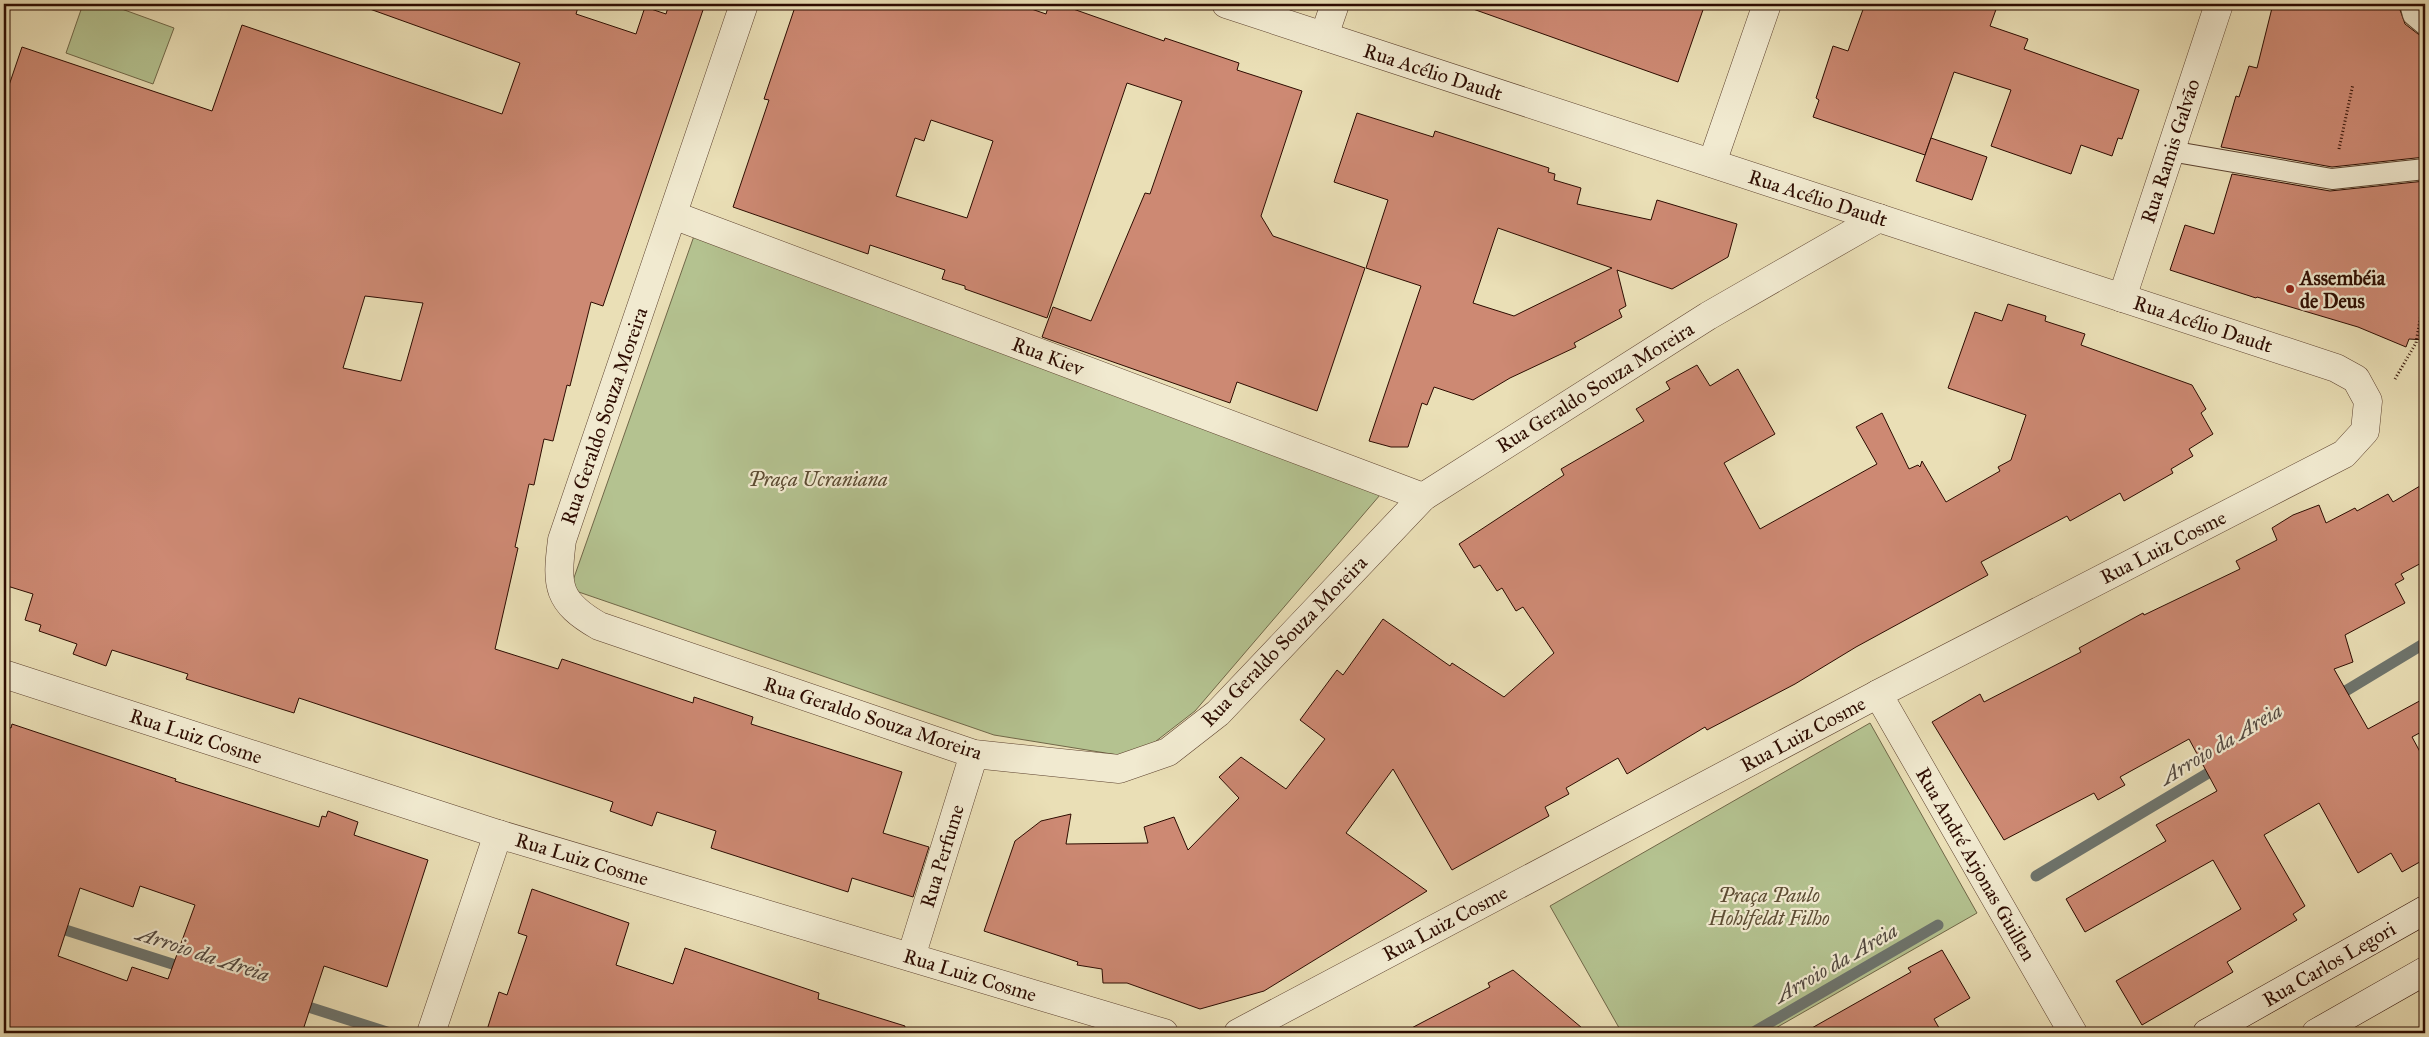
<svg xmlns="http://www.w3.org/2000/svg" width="2429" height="1037" viewBox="0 0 2429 1037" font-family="'IM FELL Great Primer',serif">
  <rect width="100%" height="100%" fill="#eadfb6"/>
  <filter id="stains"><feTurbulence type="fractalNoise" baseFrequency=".004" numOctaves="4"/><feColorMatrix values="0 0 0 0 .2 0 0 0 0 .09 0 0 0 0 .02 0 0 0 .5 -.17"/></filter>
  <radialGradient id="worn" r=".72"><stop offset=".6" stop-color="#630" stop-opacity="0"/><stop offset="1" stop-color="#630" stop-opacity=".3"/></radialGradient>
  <g fill="#b4c290" stroke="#706748">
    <path d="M83,4H108L174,28L153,84L66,53Z"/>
    <path d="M694,236L1386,488L1195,711L1151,745L1118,755L994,735L570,589Z"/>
    <path d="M1870,723L1977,913L1767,1033H1622L1550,906Z"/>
  </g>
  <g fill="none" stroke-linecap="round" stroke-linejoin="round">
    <g stroke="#6e756e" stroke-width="11">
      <path d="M2334,698L2425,643"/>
      <path d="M2036,876L2220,766"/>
      <path d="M53,926L188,969"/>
      <path d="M296,1003L390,1033"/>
      <path d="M1752,1033L1938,925"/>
    </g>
  </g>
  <g fill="#cd8973" stroke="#2d0c01" fill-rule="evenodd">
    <path d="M367,4H579L576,14L636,34L645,7L666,14L669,4H705L603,306L591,302L570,386L567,385L553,441L544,439L534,485L529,484L515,547L518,548L495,649L558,669L562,659L693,703L694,697L753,717L751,724L902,772L883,833L929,847L913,897L852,878L848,892L711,848L716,831L657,812L652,826L610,811L613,802L299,698L294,713L186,679L188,674L112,650L106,666L73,654L77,644L39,631L41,625L25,620L33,594L4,585V100L22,47L212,111L242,25L502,114L520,63L367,8ZM365,296L423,303L401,381L343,368Z"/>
    <path d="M796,4H1017L1046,14L1049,4H1059L1164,41L1165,38L1239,63L1237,70L1302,91L1261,216L1273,236L1365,268L1317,411L1237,382L1230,403L1042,337L1053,307L1091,321L1145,193L1150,194L1182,101L1127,83L1047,318L965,289V286L942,279L945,270L870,245L868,254L733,207L769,100L764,99ZM931,120L993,141L967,218L896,196L915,138L924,141Z"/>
    <path d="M1474,4H1705L1678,82L1473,9Z"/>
    <path d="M1865,4H1998L1990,26L2028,39L2024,49L2139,90L2122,139L2118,138L2112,156L2081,145L2071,174L1991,146L2011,90L1954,72L1925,155L1813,117L1819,100L1816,98L1833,46L1848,51Z"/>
    <path d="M2273,4H2398L2405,24L2418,34L2425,37V157L2332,167L2221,147L2236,96L2239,97L2249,66L2257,68Z"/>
    <path d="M1357,113L1433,137L1435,131L1549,168L1548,172L1555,174L1554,180L1581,188L1577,204L1651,220L1657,200L1737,224L1728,257L1672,289L1617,270L1626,306L1619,310L1622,317L1574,343L1576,347L1510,378L1473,400L1434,387L1427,405L1422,403L1408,447H1391L1369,441L1421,286L1366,268L1388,200L1334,182ZM1498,228L1612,268L1514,316L1473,303Z"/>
    <path d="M1931,138L1987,157L1972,200L1916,181Z"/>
    <path d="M2232,174L2330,191L2425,181V340L2409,339L2406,347L2358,327L2257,297L2256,298L2170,270L2185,225L2214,234Z"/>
    <path d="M2008,304L2046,316L2045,321L2085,334L2081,345L2192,385L2206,409L2201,413L2213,434L2189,449L2193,456L2171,469L2173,473L2124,501L2120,493L2070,521L2067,516L1981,562L1988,575L1856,647L1795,684L1707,730L1705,727L1627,774L1618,758L1566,788L1569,794L1545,807L1549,816L1452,870L1393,769L1346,833L1427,891L1264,991L1200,1009L1127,983H1103L1102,969L1077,965L1078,962L984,931L1015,841L1041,821L1071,814L1066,844L1148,843L1144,827L1174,817L1188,850L1239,798L1219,777L1241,757L1286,789L1325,739L1300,720L1337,670L1343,675L1383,619L1450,666L1452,663L1504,697L1554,653L1523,607L1516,611L1502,588L1497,591L1480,565L1474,568L1459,544L1564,475L1561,469L1644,421L1636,409L1670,389L1666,382L1697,365L1710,386L1738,369L1775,434L1724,463L1760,529L1877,464L1856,427L1882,413L1909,469L1918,465L1920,467L1922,461L1946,502L2000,471L1998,467L2011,460L2026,415L1948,388L1975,312L2002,321Z"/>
    <path d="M2425,483V561L2401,574L2404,579L2395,584L2405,603L2345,635L2353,662L2334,669L2368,729L2425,698V730L2412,737L2425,761V859L2402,872L2391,853L2358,873L2319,803L2264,835L2305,906L2293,914L2297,920L2227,962L2233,972L2142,1025L2116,981L2241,909L2213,860L2085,932L2066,899L2166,841L2156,825L2217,791L2189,739L2120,777L2125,785L2098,800L2094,793L2004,840L1932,722L1980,694L1984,702L2081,652L2079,648L2143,613L2144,615L2240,569L2236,561L2277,540L2272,528L2293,515L2319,505L2326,523L2355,508L2357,511L2388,494L2393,502Z"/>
    <path d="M12,724L176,779L175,781L319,827L322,816L326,817L328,811L358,822L354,835L428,860L387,987L324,966L302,1033H4V726L11,728ZM140,886L195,905L168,979L132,967L127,981L58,956L80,888L133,907Z"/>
    <path d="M532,889L629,923L616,965L673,984L685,948L819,993L818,999L905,1026L904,1033H486L499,992L507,995L527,936L518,933Z"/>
    <path d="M1942,950L1970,998L1934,1019L1942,1033H1803L1911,972L1908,968Z"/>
    <path d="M1513,970L1588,1033H1402L1490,987L1488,983Z"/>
  </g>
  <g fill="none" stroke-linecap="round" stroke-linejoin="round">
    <defs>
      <g id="service">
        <path d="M2410,4L2413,15L2425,25"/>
        <path d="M2170,151L2332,179L2425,169"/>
      </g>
      <g id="minor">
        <path d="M744,4L562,540C556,586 557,602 599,626L974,754L1119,769L1168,752L1218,713L1423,497L1708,316L1879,218"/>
        <path d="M1324,36L1335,4"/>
        <path d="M673,215L1423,497"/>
        <path d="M2122,298L2219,4"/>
        <path d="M4,674L498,834L1164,1033"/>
        <path d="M911,957L974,754"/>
        <path d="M431,1033L498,834"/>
        <path d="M1238,1033L1878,694"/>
      </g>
      <g id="tertiary">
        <path d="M1226,4L2336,368L2356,379L2368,401L2365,431L2344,454L1878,694L2073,1033"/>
        <path d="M1712,163L1767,4"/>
      </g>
      <g id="secondary">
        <path d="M2207,1033L2425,910"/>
        <path d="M2316,1033L2425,971"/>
      </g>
    </defs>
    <use href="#service" stroke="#5c412e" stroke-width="22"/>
    <use href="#minor" stroke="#5c412e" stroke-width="29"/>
    <use href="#tertiary" stroke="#5c412e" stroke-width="29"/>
    <use href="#secondary" stroke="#2d0c01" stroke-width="29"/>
    <g stroke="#2d0c01" stroke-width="3" stroke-dasharray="1 2.5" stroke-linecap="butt">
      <path d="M2339,149L2353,84"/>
      <path d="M2395,379L2416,343L2425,291"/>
    </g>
    <use href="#service" stroke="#f1ead0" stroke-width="20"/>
    <use href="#minor" stroke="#f1ead0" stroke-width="28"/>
    <use href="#tertiary" stroke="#f1ead0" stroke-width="28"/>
    <use href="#secondary" stroke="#f1ead0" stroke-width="28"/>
  </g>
  <circle fill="#8f2418" stroke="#f1ead0" stroke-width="2" cx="2290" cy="289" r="5"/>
  <g text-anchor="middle" stroke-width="4.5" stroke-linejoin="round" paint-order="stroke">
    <g font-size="20" fill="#2d0c01" stroke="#f1ead0">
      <text transform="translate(1433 72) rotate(18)" y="7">Rua Acélio Daudt</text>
      <text transform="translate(2170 151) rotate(-72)" y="7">Rua Ramis Galvão</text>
      <text transform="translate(1818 198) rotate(18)" y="7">Rua Acélio Daudt</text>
      <text transform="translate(2203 324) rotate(18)" y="7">Rua Acélio Daudt</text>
      <text transform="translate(1048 356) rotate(21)" y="7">Rua Kiev</text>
      <text transform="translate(1595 387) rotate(-32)" y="7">Rua Geraldo Souza Moreira</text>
      <text transform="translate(604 416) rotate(-71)" y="7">Rua Geraldo Souza Moreira</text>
      <text transform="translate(2163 547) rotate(-27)" y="7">Rua Luiz Cosme</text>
      <text transform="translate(1284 641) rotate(-46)" y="7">Rua Geraldo Souza Moreira</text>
      <text transform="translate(873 718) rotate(18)" y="7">Rua Geraldo Souza Moreira</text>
      <text transform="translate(1803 734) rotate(-28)" y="7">Rua Luiz Cosme</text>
      <text transform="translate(196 736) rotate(18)" y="7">Rua Luiz Cosme</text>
      <text transform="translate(942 856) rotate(-73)" y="7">Rua Perfume</text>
      <text transform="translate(582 859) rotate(17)" y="7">Rua Luiz Cosme</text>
      <text transform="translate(1976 864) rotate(60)" y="7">Rua André Arjonas Guillen</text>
      <text transform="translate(1445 923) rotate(-28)" y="7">Rua Luiz Cosme</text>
      <text transform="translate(2329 964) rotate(-30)" y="7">Rua Carlos Legori</text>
      <text transform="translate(970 975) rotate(17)" y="7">Rua Luiz Cosme</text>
    </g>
    <g font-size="20" font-weight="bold" fill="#2d0c01" stroke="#f1ead0" text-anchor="start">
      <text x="2300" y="285">Assembéia<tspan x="2300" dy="23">de Deus</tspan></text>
    </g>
    <g font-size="20" font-style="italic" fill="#5c4c33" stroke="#f1ead0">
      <text x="818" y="486">Praça Ucraniana</text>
      <text x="1769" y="902">Praça Paulo<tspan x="1769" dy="23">Hohlfeldt Filho</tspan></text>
    </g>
    <g font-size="21" font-style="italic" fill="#534940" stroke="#f1ead0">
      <text transform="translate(2221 744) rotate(-31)" y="7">Arroio da Areia</text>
      <text transform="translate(203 954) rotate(18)" y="7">Arroio da Areia</text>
      <text transform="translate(1836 963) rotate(-30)" y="7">Arroio da Areia</text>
    </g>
  </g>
  <rect width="2429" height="1037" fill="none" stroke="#eadfb6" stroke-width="20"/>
  <rect x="5" y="5" width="2419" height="1027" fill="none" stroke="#2d0c01" stroke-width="2.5"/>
  <rect x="10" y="10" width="2409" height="1017" fill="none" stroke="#2d0c01"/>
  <rect width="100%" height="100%" filter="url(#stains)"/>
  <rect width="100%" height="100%" fill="url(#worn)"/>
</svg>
